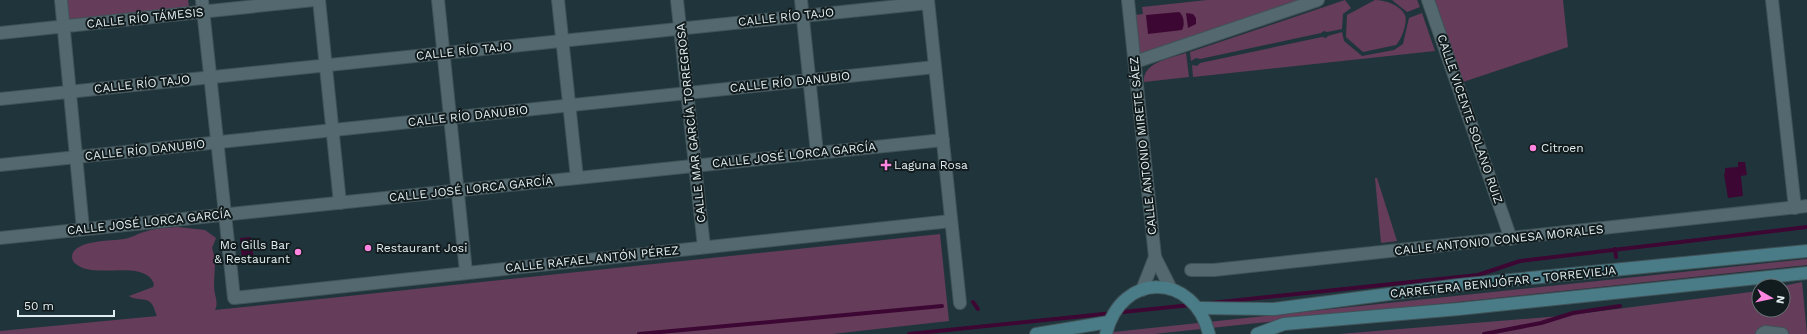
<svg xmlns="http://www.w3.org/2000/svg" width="1807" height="334" viewBox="0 0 1807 334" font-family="'Work Sans',sans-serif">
  <rect width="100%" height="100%" fill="#20353b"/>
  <g fill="#653c5a">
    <path d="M66,0H188L189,7L68,20Z"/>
    <path d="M1207,0H1302L1143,54L1139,52L1135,15L1143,14L1142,7Z"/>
    <path d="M1345,0L1351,8L1343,14L1342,29L1327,32L1324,31L1321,33L1200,59L1196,58L1191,61L1190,52Z"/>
    <path d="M1375,0C1385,0 1400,5 1405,15C1408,23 1401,40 1396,45L1363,52L1346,37L1347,15Z"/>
    <path d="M1392,0H1417L1420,7L1407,12Z"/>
    <path d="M1435,0H1563L1568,47L1463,82Z"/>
    <path d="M1422,13L1435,51L1193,77L1192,65L1197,66L1200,63L1322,37L1326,38L1328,36L1342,32L1344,41L1362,56L1394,50L1403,44L1409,18Z"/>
    <path d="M1186,53L1189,77L1144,82C1142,62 1172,58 1186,53Z"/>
    <path d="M1375,178H1377L1397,241L1381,243Z"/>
    <path d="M177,227L205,230L216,238L212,248C217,262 214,272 214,286C214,295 219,302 215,310L940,234L949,321L832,334H0V331L157,316C155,312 154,306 151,303C146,297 135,301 129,296L153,287L154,284C145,258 93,280 76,264C73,262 72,260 72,256C74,240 112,241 124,239C131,238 137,234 144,232C155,228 166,228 177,227Z"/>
    <path d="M1807,259V265L1154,334H1094Z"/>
    <path d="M1802,282L1807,334H1339L1561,316L1759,291V310H1783V286Z"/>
  </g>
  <g fill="#3d0733">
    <path d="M1179,12C1184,15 1185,25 1182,30L1148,34L1146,15Z"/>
    <path d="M1186,13L1193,14L1196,18V24L1188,28Z"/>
    <path d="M1738,162H1745L1747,175L1741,176L1743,196L1728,198L1724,174L1725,173V168L1738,167Z"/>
    <path d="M251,237L254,261L242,262L240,238Z"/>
  </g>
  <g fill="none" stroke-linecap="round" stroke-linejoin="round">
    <g stroke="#3d0733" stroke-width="4">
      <path d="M1615,249L1616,257"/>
      <path d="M973,302L978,309"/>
      <path d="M1211,303L1478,275L1520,261L1807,227"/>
      <path d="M639,334L942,306"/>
      <path d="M909,334L1191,305"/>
      <path d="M1484,334L1541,323L1573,313L1620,306"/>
    </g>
    <defs>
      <g id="street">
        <path d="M61,0L83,229"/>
        <path d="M202,0L234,298L951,221"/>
        <path d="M319,0L340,203"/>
        <path d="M438,0L466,272"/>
        <path d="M558,0L577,178"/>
        <path d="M677,0L704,247"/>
        <path d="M801,0L817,153"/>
        <path d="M928,0L960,303"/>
        <path d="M1128,0L1155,257L1142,290"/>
        <path d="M1428,0L1511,239"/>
        <path d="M1772,0L1795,208"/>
        <path d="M0,33L314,0"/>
        <path d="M1135,62L1318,0"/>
        <path d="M0,99L928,3"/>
        <path d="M0,165L935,67"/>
        <path d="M0,238L943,140"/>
        <path d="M1155,257L1171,289"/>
        <path d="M1191,270H1214L1807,206"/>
        <path d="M1762,334L1765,332L1782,334"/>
      </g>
      <g id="secondary">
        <path d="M1198,308L1274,309L1459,285L1807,251"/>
        <path d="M1036,334L1109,322"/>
        <path d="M1106,334C1121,271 1194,272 1209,334"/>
        <path d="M1257,334L1284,324L1459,309L1807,273"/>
      </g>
    </defs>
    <use href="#street" stroke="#405358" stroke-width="14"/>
    <use href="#secondary" stroke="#405358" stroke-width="14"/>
    <use href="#street" stroke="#53696f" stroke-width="12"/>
    <use href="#secondary" stroke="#4a7c88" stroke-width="12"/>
  </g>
  <g fill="#fe86e0" stroke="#121b1d" stroke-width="1.5">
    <circle cx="1533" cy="148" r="4"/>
    <path d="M884 159h4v4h4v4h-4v4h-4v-4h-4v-4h4z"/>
    <circle cx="368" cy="248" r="4"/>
    <circle cx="298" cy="252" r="4"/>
  </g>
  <g text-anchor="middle" stroke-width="4" stroke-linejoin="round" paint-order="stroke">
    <g font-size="12" fill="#e1eef1" stroke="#121b1d">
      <text transform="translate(786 17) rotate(-6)" y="4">CALLE RÍO TAJO</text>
      <text transform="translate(145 18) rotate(-6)" y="4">CALLE RÍO TÁMESIS</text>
      <text transform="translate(464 51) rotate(-6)" y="4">CALLE RÍO TAJO</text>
      <text transform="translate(790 82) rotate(-6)" y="4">CALLE RÍO DANUBIO</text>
      <text transform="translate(142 84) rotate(-6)" y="4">CALLE RÍO TAJO</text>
      <text transform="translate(468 116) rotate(-6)" y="4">CALLE RÍO DANUBIO</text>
      <text transform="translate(1470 119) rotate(71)" y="4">CALLE VICENTE SOLANO RUIZ</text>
      <text transform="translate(691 123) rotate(-96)" y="4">CALLE MAR GARCÍA TORREGROSA</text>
      <text transform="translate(1143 146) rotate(-96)" y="4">CALLE ANTONIO MIRETE SÁEZ</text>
      <text transform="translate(145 150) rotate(-6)" y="4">CALLE RÍO DANUBIO</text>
      <text transform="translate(794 155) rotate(-6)" y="4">CALLE JOSÉ LORCA GARCÍA</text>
      <text transform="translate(471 189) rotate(-6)" y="4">CALLE JOSÉ LORCA GARCÍA</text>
      <text transform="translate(149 222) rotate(-6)" y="4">CALLE JOSÉ LORCA GARCÍA</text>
      <text transform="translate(1499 240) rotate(-6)" y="4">CALLE ANTONIO CONESA MORALES</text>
      <text transform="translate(592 259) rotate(-6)" y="4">CALLE RAFAEL ANTÓN PÉREZ</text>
      <text transform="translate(1503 282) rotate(-6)" y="4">CARRETERA BENIJÓFAR - TORREVIEJA</text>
    </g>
    <g font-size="12" fill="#e1eef1" stroke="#121b1d" text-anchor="start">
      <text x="1541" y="152">Citroen</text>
      <text x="894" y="169">Laguna Rosa</text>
      <text x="290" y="249" text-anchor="end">Mc Gills Bar<tspan x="290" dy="14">&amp; Restaurant</tspan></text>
      <text x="376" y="252">Restaurant Josi</text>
    </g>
  </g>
  <g transform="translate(1771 298) rotate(99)"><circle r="19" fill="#121b1d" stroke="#656f72"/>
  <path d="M0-3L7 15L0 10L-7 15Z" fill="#fe86e0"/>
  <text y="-6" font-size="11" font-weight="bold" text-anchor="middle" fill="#e1eef1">N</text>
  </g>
  <path d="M18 310v6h96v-6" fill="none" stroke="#e1eef1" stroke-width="2"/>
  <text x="24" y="310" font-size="12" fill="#e1eef1" stroke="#121b1d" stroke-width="3" paint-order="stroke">50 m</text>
</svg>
